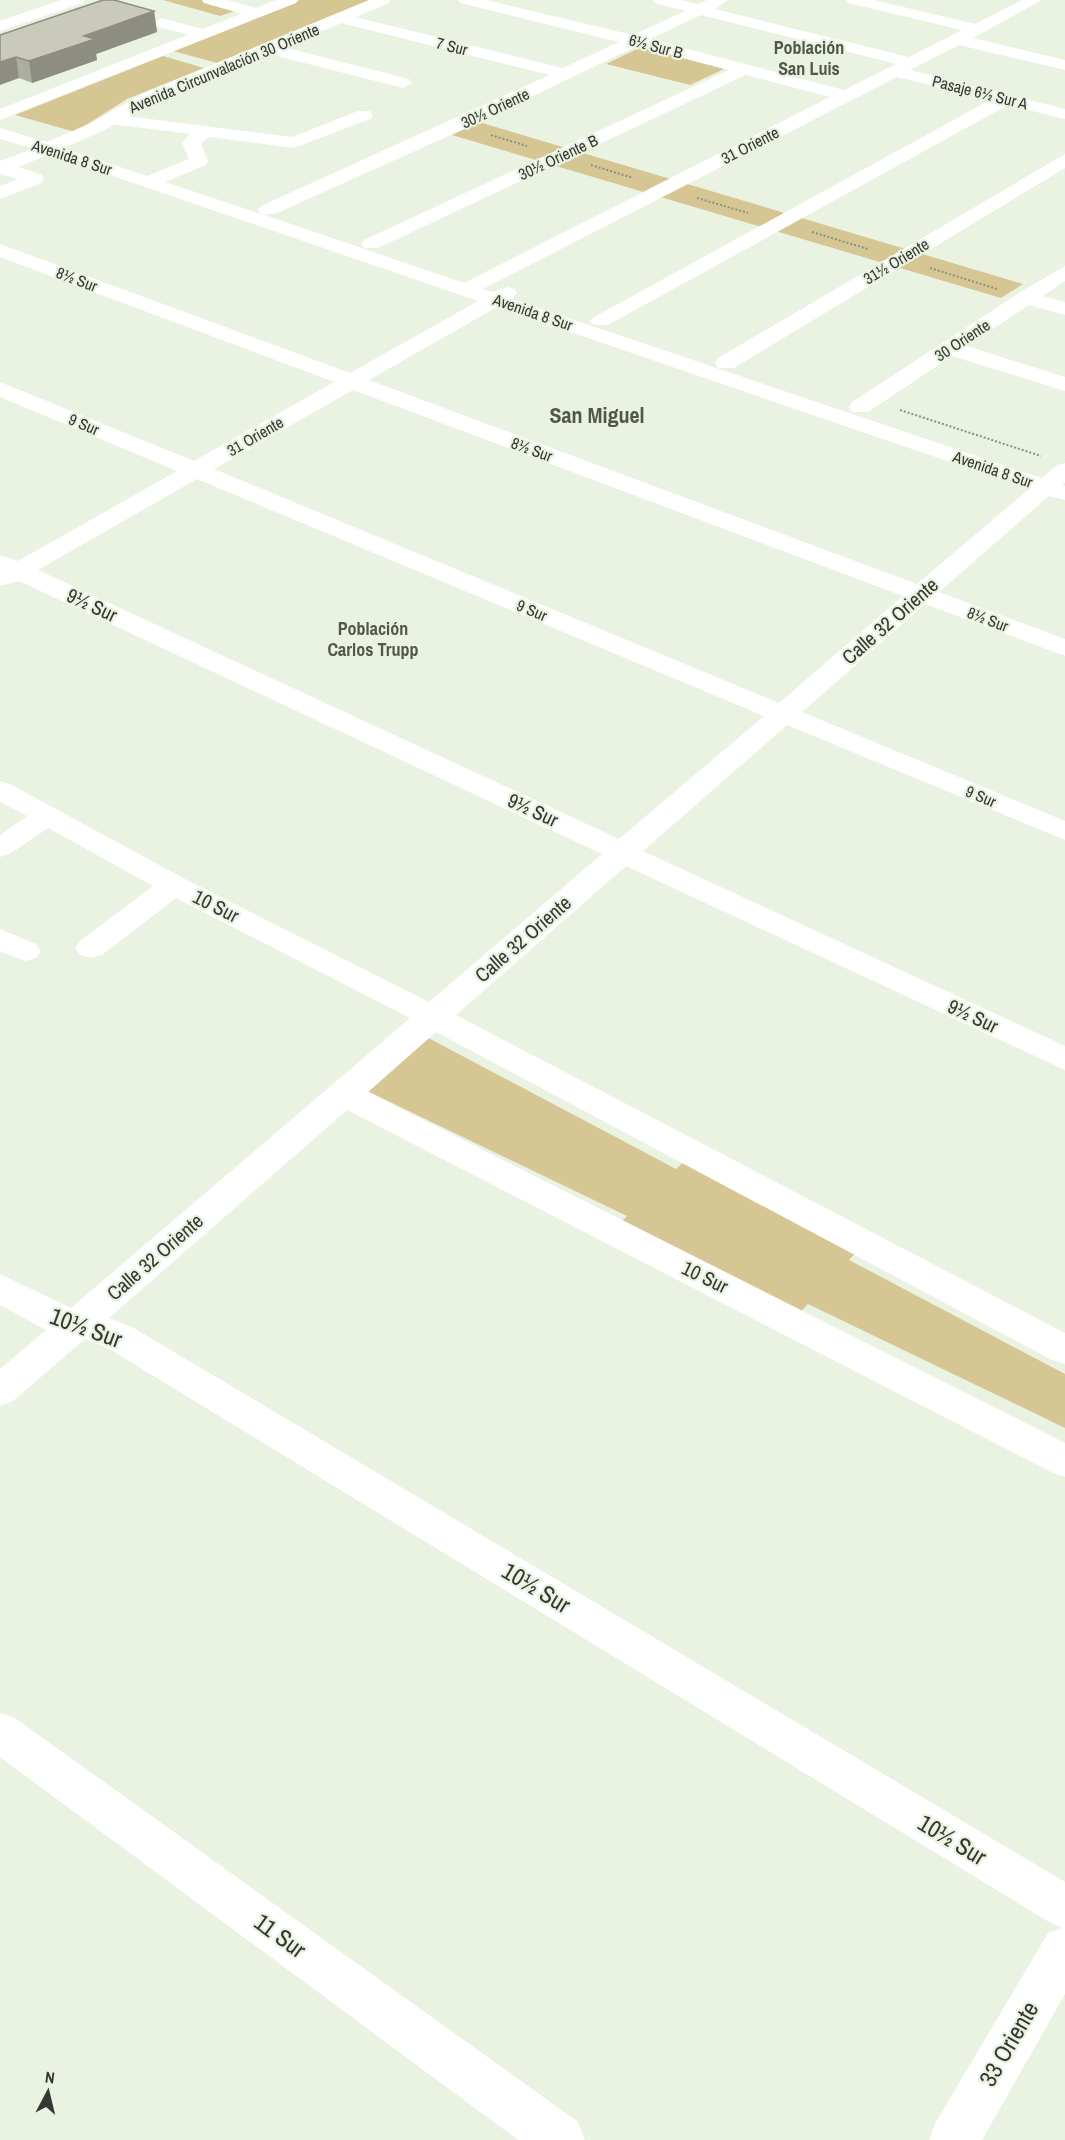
<svg xmlns="http://www.w3.org/2000/svg" width="1065" height="2140" viewBox="0 0 1065 2140" font-family="'Archivo Narrow',sans-serif">
  <rect width="100%" height="100%" fill="#eaf2e2"/>
  <g fill="#d6c693">
    <path d="M163,0H204L238,10L220,16Z"/>
    <path d="M300,0H372L221,64L173,51Z"/>
    <path d="M641,47L724,69L690,85L606,64Z"/>
    <path d="M163,56L204,68L127,99L75,132L15,115Z"/>
    <path d="M479,122L1023,284L1001,298L452,135Z"/>
    <path d="M419,1033L676,1169L686,1160L863,1245L849,1260L1065,1374V1428L808,1304L793,1320L612,1231L627,1216L359,1087Z"/>
  </g>
  <g fill="none" stroke-linecap="round" stroke-linejoin="round">
    <g stroke="#8b9085" stroke-width="2" stroke-dasharray="2 2" stroke-linecap="butt">
      <path d="M491,135L527,146"/>
      <path d="M591,165L633,178"/>
      <path d="M697,198L748,213"/>
      <path d="M812,232L868,249"/>
      <path d="M930,268L997,289"/>
      <path d="M900,410L1041,456"/>
    </g>
    <g fill="#fff" fill-rule="evenodd">
      <path d="M61,0H85L83,3L0,31V21Z"/>
      <path d="M202,0H228L263,10L265,13L257,18L204,3Z"/>
      <path d="M458,0H486L633,35L685,11L655,3L653,0H680L698,4L707,0H728L715,9L909,57L962,30L848,3L846,0H874L975,24L1022,0H1042L973,38L1065,60V70L959,45L910,70L1065,109V119L1008,105L608,325H594L590,321L594,317L990,100L897,77L483,289L493,292L507,287L514,289L517,293L512,299L1042,478L1057,465L1065,463V482L1062,485L1065,486V500L1049,496L939,592L1065,639V656L925,604L802,712L1065,821V840L787,725L643,851L1065,1046V1070L626,866L456,1015L1065,1333V1364L1052,1360L436,1032L368,1092L1065,1443V1477L1051,1472L347,1110L109,1318L132,1327L1065,1882V1994L982,2140H929L936,2122L1048,1933L1062,1928L1049,1922L106,1347L85,1339L13,1401L0,1406V1369L46,1330L0,1305V1274L71,1308L410,1018L176,898L102,955L91,958L80,955L75,948L80,941L153,886L48,828L10,854L0,857V835L27,816L0,802V781L10,784L185,879L429,1002L602,854L19,581L0,586V555L18,561L177,471L0,397V382L194,461L334,382L0,257V244L350,373L478,301L49,154L19,167L42,175L44,179L42,183L0,199V186L18,179L0,174V161L48,143L147,176L189,159L182,143L190,134L111,124L102,119L105,115L111,114L292,137L358,111H370L373,115L370,119L294,148L209,137L201,144L208,161L206,165L165,182L261,214L258,210L261,206L549,75L333,21L331,18L333,15L339,13L563,68L619,42L460,3ZM701,15L896,64L844,90L650,39ZM637,46L729,70L364,240L361,244L364,248H378L746,75L830,97L464,283L262,214H275L464,129ZM497,307L1029,489L917,584L369,380ZM353,390L903,596L779,703L214,469ZM197,479L764,716L619,839L38,570Z"/>
      <path d="M161,18L211,31L213,34L205,39L155,26L153,23Z"/>
      <path d="M267,43L409,79L412,83L403,88L261,52L259,48Z"/>
      <path d="M1065,154V168L734,368H718L715,363L718,358Z"/>
      <path d="M1065,266V281L1043,296L1065,302V315L1029,305L967,346L1065,377V391L952,356L868,412H852L849,407L852,402L1019,293Z"/>
      <path d="M0,929L36,944L41,951L36,958L25,961L0,951Z"/>
      <path d="M0,1713L15,1718L578,2122L585,2140H518L0,1757Z"/>
    </g>
    <g fill="#fff" fill-rule="evenodd">
      <path d="M276,0H298L296,3L0,120V109Z"/>
      <path d="M369,0H391L389,3L156,101L103,131L54,152L48,153L0,139V128L47,142L91,123L144,93Z"/>
    </g>
  </g>
  <path fill="#adae9f" d="M154,11L157,32L96,54L97,60L32,83L19,78L0,35Z"/>
  <g fill="#8d8d82">
    <path d="M154,11L157,32L96,54L97,60L32,83L29,61L84,36Z"/>
    <path d="M16,57L19,78L0,85V62Z"/>
  </g>
  <path fill="#c9cab9" stroke="#8d8d82" stroke-width="1.5" d="M103,0H114L154,11L84,36L95,39L29,61L16,57L0,62V35Z"/>
  <g text-anchor="middle" stroke-width="4.5" stroke-linejoin="round" paint-order="stroke">
    <g font-size="16" fill="#353832" stroke="#eaf2e2">
      <text transform="translate(452 46) rotate(14)" y="6">7 Sur</text>
      <text transform="translate(656 46) rotate(15)" y="6">6½ Sur B</text>
      <text transform="translate(224 68) rotate(-23)" y="6">Avenida Circunvalación 30 Oriente</text>
      <text transform="translate(980 92) rotate(14)" y="6">Pasaje 6½ Sur A</text>
      <text transform="translate(495 108) rotate(-25)" y="6">30½ Oriente</text>
      <text transform="translate(750 145) rotate(-27)" y="6">31 Oriente</text>
      <text transform="translate(72 157) rotate(18)" y="6">Avenida 8 Sur</text>
      <text transform="translate(558 157) rotate(-25)" y="6">30½ Oriente B</text>
      <text transform="translate(896 261) rotate(-31)" y="6">31½ Oriente</text>
      <text transform="translate(77 279) rotate(21)" y="6">8½ Sur</text>
      <text transform="translate(533 312) rotate(19)" y="6">Avenida 8 Sur</text>
      <text transform="translate(962 340) rotate(-33)" y="6">30 Oriente</text>
      <text transform="translate(84 424) rotate(23)" y="6">9 Sur</text>
      <text transform="translate(255 436) rotate(-30)" y="6">31 Oriente</text>
      <text transform="translate(532 449) rotate(20)" y="6">8½ Sur</text>
      <text transform="translate(993 469) rotate(19)" y="6">Avenida 8 Sur</text>
      <text transform="translate(532 610) rotate(23)" y="6">9 Sur</text>
      <text transform="translate(988 619) rotate(21)" y="6">8½ Sur</text>
      <text transform="translate(981 796) rotate(23)" y="6">9 Sur</text>
    </g>
    <g font-size="18" font-weight="bold" fill="#51584a" stroke="#eaf2e2">
      <text x="809" y="54">Población<tspan x="809" dy="21">San Luis</tspan></text>
      <text x="373" y="635">Población<tspan x="373" dy="21">Carlos Trupp</tspan></text>
    </g>
    <g font-size="20" fill="#353832" stroke="#eaf2e2">
      <text transform="translate(92 605) rotate(25)" y="7">9½ Sur</text>
      <text transform="translate(890 621) rotate(-41)" y="7">Calle 32 Oriente</text>
      <text transform="translate(533 810) rotate(25)" y="7">9½ Sur</text>
      <text transform="translate(216 906) rotate(27)" y="7">10 Sur</text>
      <text transform="translate(523 939) rotate(-41)" y="7">Calle 32 Oriente</text>
      <text transform="translate(973 1016) rotate(25)" y="7">9½ Sur</text>
      <text transform="translate(155 1257) rotate(-41)" y="7">Calle 32 Oriente</text>
      <text transform="translate(705 1277) rotate(26)" y="7">10 Sur</text>
    </g>
    <g font-size="22" font-weight="bold" fill="#51584a" stroke="#eaf2e2">
      <text x="597" y="423">San Miguel</text>
    </g>
    <g font-size="24" fill="#353832" stroke="#eaf2e2">
      <text transform="translate(86 1328) rotate(20)" y="8">10½ Sur</text>
      <text transform="translate(536 1588) rotate(31)" y="8">10½ Sur</text>
      <text transform="translate(952 1840) rotate(31)" y="8">10½ Sur</text>
      <text transform="translate(280 1936) rotate(36)" y="8">11 Sur</text>
      <text transform="translate(1009 2044) rotate(-60)" y="8">33 Oriente</text>
    </g>
  </g>
  <g transform="translate(48 2092) rotate(7)" stroke="#eaf2e2" stroke-width="4.5" paint-order="stroke">
  <path d="M0-4.5L10 22L0 15L-10 22Z" fill="#353832"/>
  <text y="-9" font-size="16" font-weight="bold" text-anchor="middle" fill="#353832">N</text>
  </g>
</svg>
